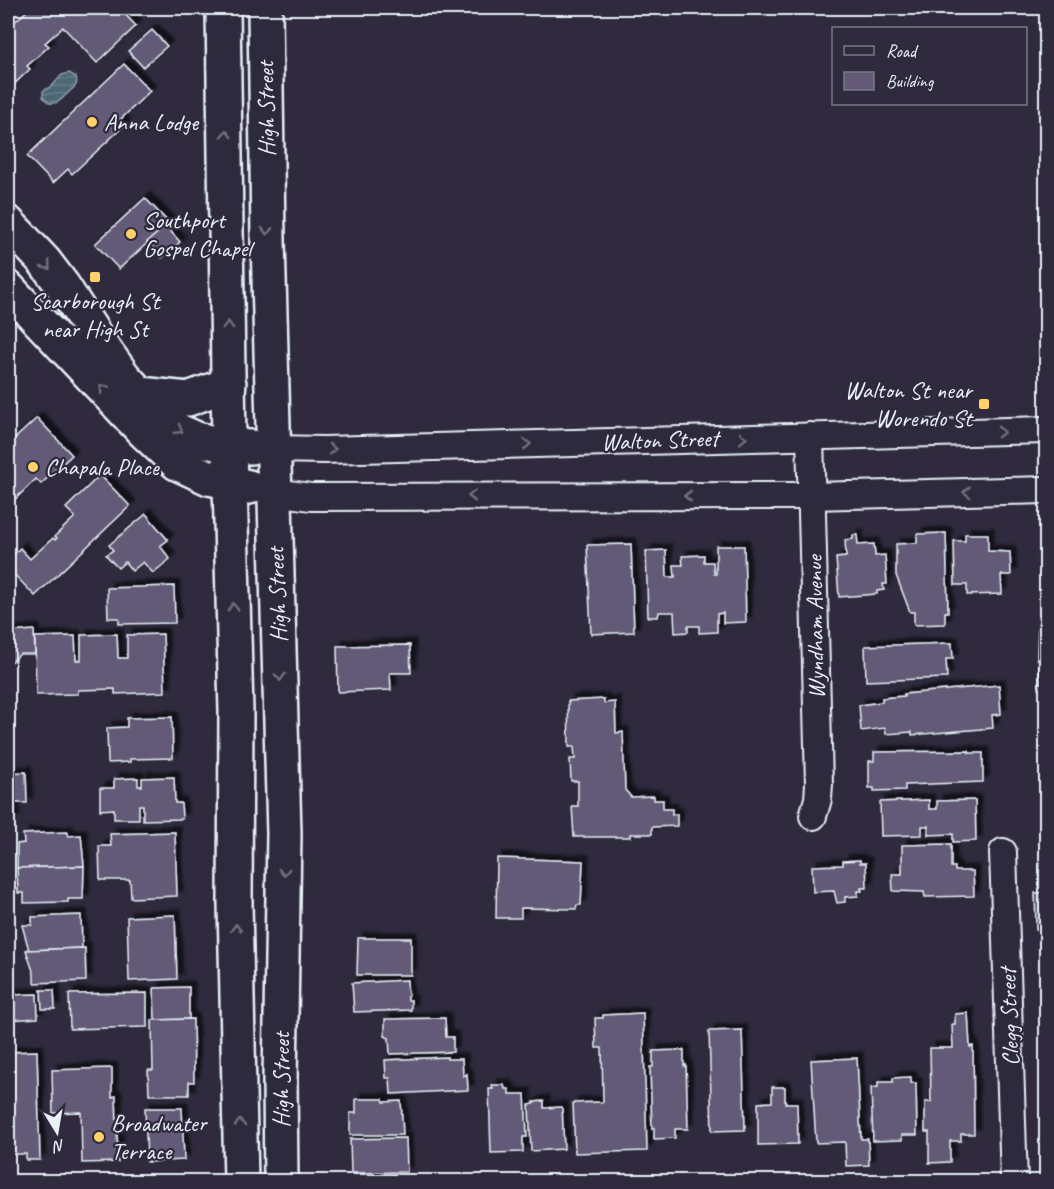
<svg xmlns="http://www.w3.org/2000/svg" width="1054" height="1189" viewBox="0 0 1054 1189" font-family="Caveat,sans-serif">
  <defs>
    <pattern id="water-rules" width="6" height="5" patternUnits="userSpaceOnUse" patternTransform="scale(1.5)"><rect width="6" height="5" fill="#4d6675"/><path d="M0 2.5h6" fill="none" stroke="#677c89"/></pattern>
    <filter id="shadow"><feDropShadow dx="5.5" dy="-5.5" stdDeviation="1.5" flood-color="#0009"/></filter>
  </defs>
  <rect width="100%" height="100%" fill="#2f2a3d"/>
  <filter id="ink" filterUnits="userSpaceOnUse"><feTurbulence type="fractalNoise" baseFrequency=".0167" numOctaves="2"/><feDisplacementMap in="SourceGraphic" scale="12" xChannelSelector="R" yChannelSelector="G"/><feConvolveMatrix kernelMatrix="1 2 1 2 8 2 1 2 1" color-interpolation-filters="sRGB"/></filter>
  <g filter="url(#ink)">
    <path fill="url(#water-rules)" stroke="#8b9ea9" stroke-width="1.5" d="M69,73L76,77C79,87 73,87 67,94C60,100 59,104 49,103L43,97V91L52,86L62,75Z"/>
    <g fill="#645a77" stroke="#e8f1f8" stroke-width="1.5" filter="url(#shadow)">
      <path d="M30,8H119L136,26L97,63L63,27L45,43L49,46L27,66L30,69L8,90V28Z"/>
      <path d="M152,30L167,46L143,67L128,51Z"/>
      <path d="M124,64L150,91L120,120L125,125L72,174L68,169L53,183L27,156Z"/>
      <path d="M145,198L169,223L119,269L95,244Z"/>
      <path d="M166,226L180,242L162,258L147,242Z"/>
      <path d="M37,418L72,455L41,484L36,479L8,506V445Z"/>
      <path d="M100,475L130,506L35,596L8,568V560L20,548L30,559L53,538L55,540L57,538L55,536L75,517L66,508Z"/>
      <path d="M146,514L168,540L160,546L170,559L153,573L143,562L132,571L125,562L118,568L106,555L113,550L109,545Z"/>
      <path d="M946,533L948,612H945V624L914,625V612H910L896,575V544L917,543V534Z"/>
      <path d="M965,534H988V551L1010,552L1011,575H1001L1002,594L967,595V585H955L954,541H965Z"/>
      <path d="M853,535H857L858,545L874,544L875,556L885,555L887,584H883L884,590L877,591V594L839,597L836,558L846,557L845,540L853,539Z"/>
      <path d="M631,544L634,632L591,634L587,545Z"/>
      <path d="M716,546H744L746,622L723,623V613L717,614V632L699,633V626H688V632L675,633L674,612H659L658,617H648L646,551L666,550L667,577H675L674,565H683L682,556L704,555V562H713L714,574H716Z"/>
      <path d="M1046,550V574L1039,566L1042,563L1037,559Z"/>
      <path d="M174,586L175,623L119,624V618H108L107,588Z"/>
      <path d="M1038,619H1046V683H1040L1039,659H1037Z"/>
      <path d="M34,630L35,654H20L8,665V635L11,632Z"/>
      <path d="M117,634L118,658H127V635L163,634L165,692L115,694V689L78,690V694L36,695L35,637L75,636L76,660H81V635Z"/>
      <path d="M952,643L953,659H946L947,678L866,681L865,646Z"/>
      <path d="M410,645L411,673H390L391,690L338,692L337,646Z"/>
      <path d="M999,685L1001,714L992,715L993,728L912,735V732L886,734L885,728L861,731L859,705L882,702V698L904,696V694Z"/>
      <path d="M604,699V703L615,702L616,733L623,732L625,790L631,797L654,796V800H663V809H672V815L677,814V826L652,827V834H630V837H574L572,806H578V781H571L570,759H575L574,747H569L568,701Z"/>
      <path d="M172,717L173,758L130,759V762L108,763L107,728L127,727V718Z"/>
      <path d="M969,751V753H983V782L905,785V790L874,791V788H869V761H874V752Z"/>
      <path d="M26,772L27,803H13L14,821H8V773Z"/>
      <path d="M174,777L175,803H181L182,819L143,820V805H139V819H114V809L100,810V788H114V779L138,778V786H142V778Z"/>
      <path d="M929,800V809H937V801L975,800L976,841L953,842V834L928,835V826H922V835L881,836L880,802Z"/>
      <path d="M68,832V836L81,835L84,866L17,868V844L24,843L23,834Z"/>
      <path d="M175,832L177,896L131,898L130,880H100L99,846H111L110,834Z"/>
      <path d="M951,844V867H955V871H973L974,896L925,897L924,892L893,891L892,874H902V845Z"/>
      <path d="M497,858L583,861L581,905H577L576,909L521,908V918H496Z"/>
      <path d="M860,860V863H866L867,888H861L862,891H858V896L845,897V902L837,903L834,891L813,892L812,866L843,865V861Z"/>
      <path d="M84,866L83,899H68V902L24,903V893H18L17,868Z"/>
      <path d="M1046,892V930H1036L1035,893Z"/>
      <path d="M81,915L82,948L29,950L22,925H32V917Z"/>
      <path d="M175,915L177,979L129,981L127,917Z"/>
      <path d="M358,938H411V975H357Z"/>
      <path d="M85,948L86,981L34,983V974L26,950Z"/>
      <path d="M407,980L408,1000H411V1010L354,1012L352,983Z"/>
      <path d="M189,987V1019L155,1020L154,988Z"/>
      <path d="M41,990H54L55,1009H42Z"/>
      <path d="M147,993V1027L70,1029L69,994Z"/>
      <path d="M37,994L38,1018L9,1020L8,995Z"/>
      <path d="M643,1013L647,1151L575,1153L573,1103L603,1102L602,1048H596L595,1018H603V1015Z"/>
      <path d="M968,1013L970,1047L973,1046L974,1134H961V1141H950V1162L929,1163V1132H925V1102H931L930,1048H953L952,1024H955V1014Z"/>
      <path d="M445,1018L446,1037H453V1052L390,1054L389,1038L385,1036V1019Z"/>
      <path d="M193,1019L194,1082H189V1095H149L148,1070H153L152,1020Z"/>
      <path d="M742,1030L745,1130L712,1131L709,1031Z"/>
      <path d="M684,1050V1066L686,1065L688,1129H675V1138L654,1139V1128L652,1129L650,1067H653V1051Z"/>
      <path d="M37,1051L40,1160H26V1154H11L9,1052Z"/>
      <path d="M447,1057V1059H462L463,1076L467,1074L468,1090L391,1094L390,1078H386L385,1060Z"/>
      <path d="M857,1058L861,1139H868L869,1165L846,1166L845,1142L816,1143L811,1060Z"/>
      <path d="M112,1068V1097L116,1096L118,1162L82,1163L81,1112L53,1113L52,1070Z"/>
      <path d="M911,1077V1083H916L917,1135H902V1140L873,1141L871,1088L878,1087V1082H893V1078Z"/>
      <path d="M492,1085H504L505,1089H509V1094H525L527,1137H523V1152L491,1153L489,1089H493Z"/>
      <path d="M772,1087H785V1103H797L798,1144L758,1145V1103L772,1102Z"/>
      <path d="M356,1099H383L384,1102L401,1101L403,1135H350V1113H356Z"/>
      <path d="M544,1101V1108L562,1107L564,1149L531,1151L529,1105L534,1104V1102Z"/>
      <path d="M145,1108H182L184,1160L147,1162Z"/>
      <path d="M406,1138L407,1172L351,1173L350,1139Z"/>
    </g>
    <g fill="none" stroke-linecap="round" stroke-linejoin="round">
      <defs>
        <g id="minor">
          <path d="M810,436L819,784L818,799L813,816"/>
          <path d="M273,449L324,450L1046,430"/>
          <path d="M274,492L311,497L812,496L1046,490"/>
          <path d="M1003,852L1014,1182"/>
        </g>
        <g id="secondary">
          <path d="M223,8L229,446L236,711L235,903L241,1182"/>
          <path d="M265,8L268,240L284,834L280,1081L281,1182"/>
          <path d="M8,223L44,261L63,286L101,345L124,377L169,425L179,431L197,439L229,446L251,447"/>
          <path d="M8,288L143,431L177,463L209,478L249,487"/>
          <path d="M140,394L188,399L229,384"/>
        </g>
      </defs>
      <use href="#minor" stroke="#e8f1f8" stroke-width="30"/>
      <use href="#secondary" stroke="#e8f1f8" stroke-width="38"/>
      <use href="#minor" stroke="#2f2a3d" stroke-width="26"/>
      <use href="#secondary" stroke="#2f2a3d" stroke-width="33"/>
    </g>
    <defs><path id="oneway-chevron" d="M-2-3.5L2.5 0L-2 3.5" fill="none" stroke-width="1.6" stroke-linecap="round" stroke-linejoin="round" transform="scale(1.5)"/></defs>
    <g stroke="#70707e">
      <use href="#oneway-chevron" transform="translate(226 134) rotate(-91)"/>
      <use href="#oneway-chevron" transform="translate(267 231) rotate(89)"/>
      <use href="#oneway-chevron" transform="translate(47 266) rotate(51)"/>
      <use href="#oneway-chevron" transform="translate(228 325) rotate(-90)"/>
      <use href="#oneway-chevron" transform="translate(103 388) rotate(-133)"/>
      <use href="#oneway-chevron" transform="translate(179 430) rotate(30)"/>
      <use href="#oneway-chevron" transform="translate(1001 432) rotate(-1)"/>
      <use href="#oneway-chevron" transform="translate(743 438) rotate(-2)"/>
      <use href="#oneway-chevron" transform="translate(527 444) rotate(-2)"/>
      <use href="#oneway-chevron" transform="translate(332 449) rotate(-1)"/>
      <use href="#oneway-chevron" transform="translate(967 492) rotate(178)"/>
      <use href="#oneway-chevron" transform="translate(472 496) rotate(-180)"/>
      <use href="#oneway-chevron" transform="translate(688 496) rotate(-180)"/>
      <use href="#oneway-chevron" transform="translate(233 607) rotate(-92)"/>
      <use href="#oneway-chevron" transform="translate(280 677) rotate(88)"/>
      <use href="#oneway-chevron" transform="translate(284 872) rotate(91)"/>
      <use href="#oneway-chevron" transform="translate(236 928) rotate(-91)"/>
      <use href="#oneway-chevron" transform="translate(240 1123) rotate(-91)"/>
    </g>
  </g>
  <g fill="#ffd166" stroke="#2f2a3d" stroke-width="2">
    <circle cx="92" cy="122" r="6"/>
    <circle cx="131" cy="234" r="6"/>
    <rect x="89" y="271" width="12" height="12" rx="3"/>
    <rect x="978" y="398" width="12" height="12" rx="3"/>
    <circle cx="33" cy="467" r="6"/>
    <circle cx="99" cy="1137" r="6"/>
  </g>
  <g text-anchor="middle" stroke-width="4.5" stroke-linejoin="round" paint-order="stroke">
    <g font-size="24" fill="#e8f1f8" stroke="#2f2a3d">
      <text transform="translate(266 109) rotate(-91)" y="8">High Street</text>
      <text transform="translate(660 440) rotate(-2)" y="8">Walton Street</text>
      <text transform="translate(277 595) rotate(-92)" y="8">High Street</text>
      <text transform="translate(815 627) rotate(-91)" y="8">Wyndham Avenue</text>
      <text transform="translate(1009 1017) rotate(-92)" y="8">Clegg Street</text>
      <text transform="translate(281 1080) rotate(-90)" y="8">High Street</text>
    </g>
    <g font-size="24" fill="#e8f1f8" stroke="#2f2a3d" text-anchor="start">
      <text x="104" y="130">Anna Lodge</text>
      <text x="143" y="228">Southport<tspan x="143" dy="28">Gospel Chapel</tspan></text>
      <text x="95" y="309" text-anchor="middle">Scarborough St<tspan x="95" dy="28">near High St</tspan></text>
      <text x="972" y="398" text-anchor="end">Walton St near<tspan x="972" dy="28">Worendo St</tspan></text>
      <text x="45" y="475">Chapala Place</text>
      <text x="111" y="1131">Broadwater<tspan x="111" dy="28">Terrace</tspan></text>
    </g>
  </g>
  <rect width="1054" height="1189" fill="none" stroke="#2f2a3d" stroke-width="30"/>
  <rect x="15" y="15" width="1024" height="1159" fill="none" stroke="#e8f1f8" stroke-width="2" filter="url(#ink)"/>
  <rect x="832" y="27" width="195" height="78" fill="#2f2a3d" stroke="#797a88" stroke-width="1.5"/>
  <rect x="844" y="46" width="30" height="9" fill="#2f2a3d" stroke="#797a88" stroke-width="1.5"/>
  <text x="886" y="57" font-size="18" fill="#e8f1f8">Road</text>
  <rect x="844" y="72" width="30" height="18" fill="#645a77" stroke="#797a88" stroke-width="1.5"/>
  <text x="886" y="87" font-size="18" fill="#e8f1f8">Building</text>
  <g transform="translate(57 1132) rotate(169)" stroke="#2f2a3d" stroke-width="4.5" paint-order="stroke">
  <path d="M0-4.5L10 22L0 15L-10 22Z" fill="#e8f1f8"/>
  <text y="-9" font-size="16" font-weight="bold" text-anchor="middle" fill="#e8f1f8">N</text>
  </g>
</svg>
